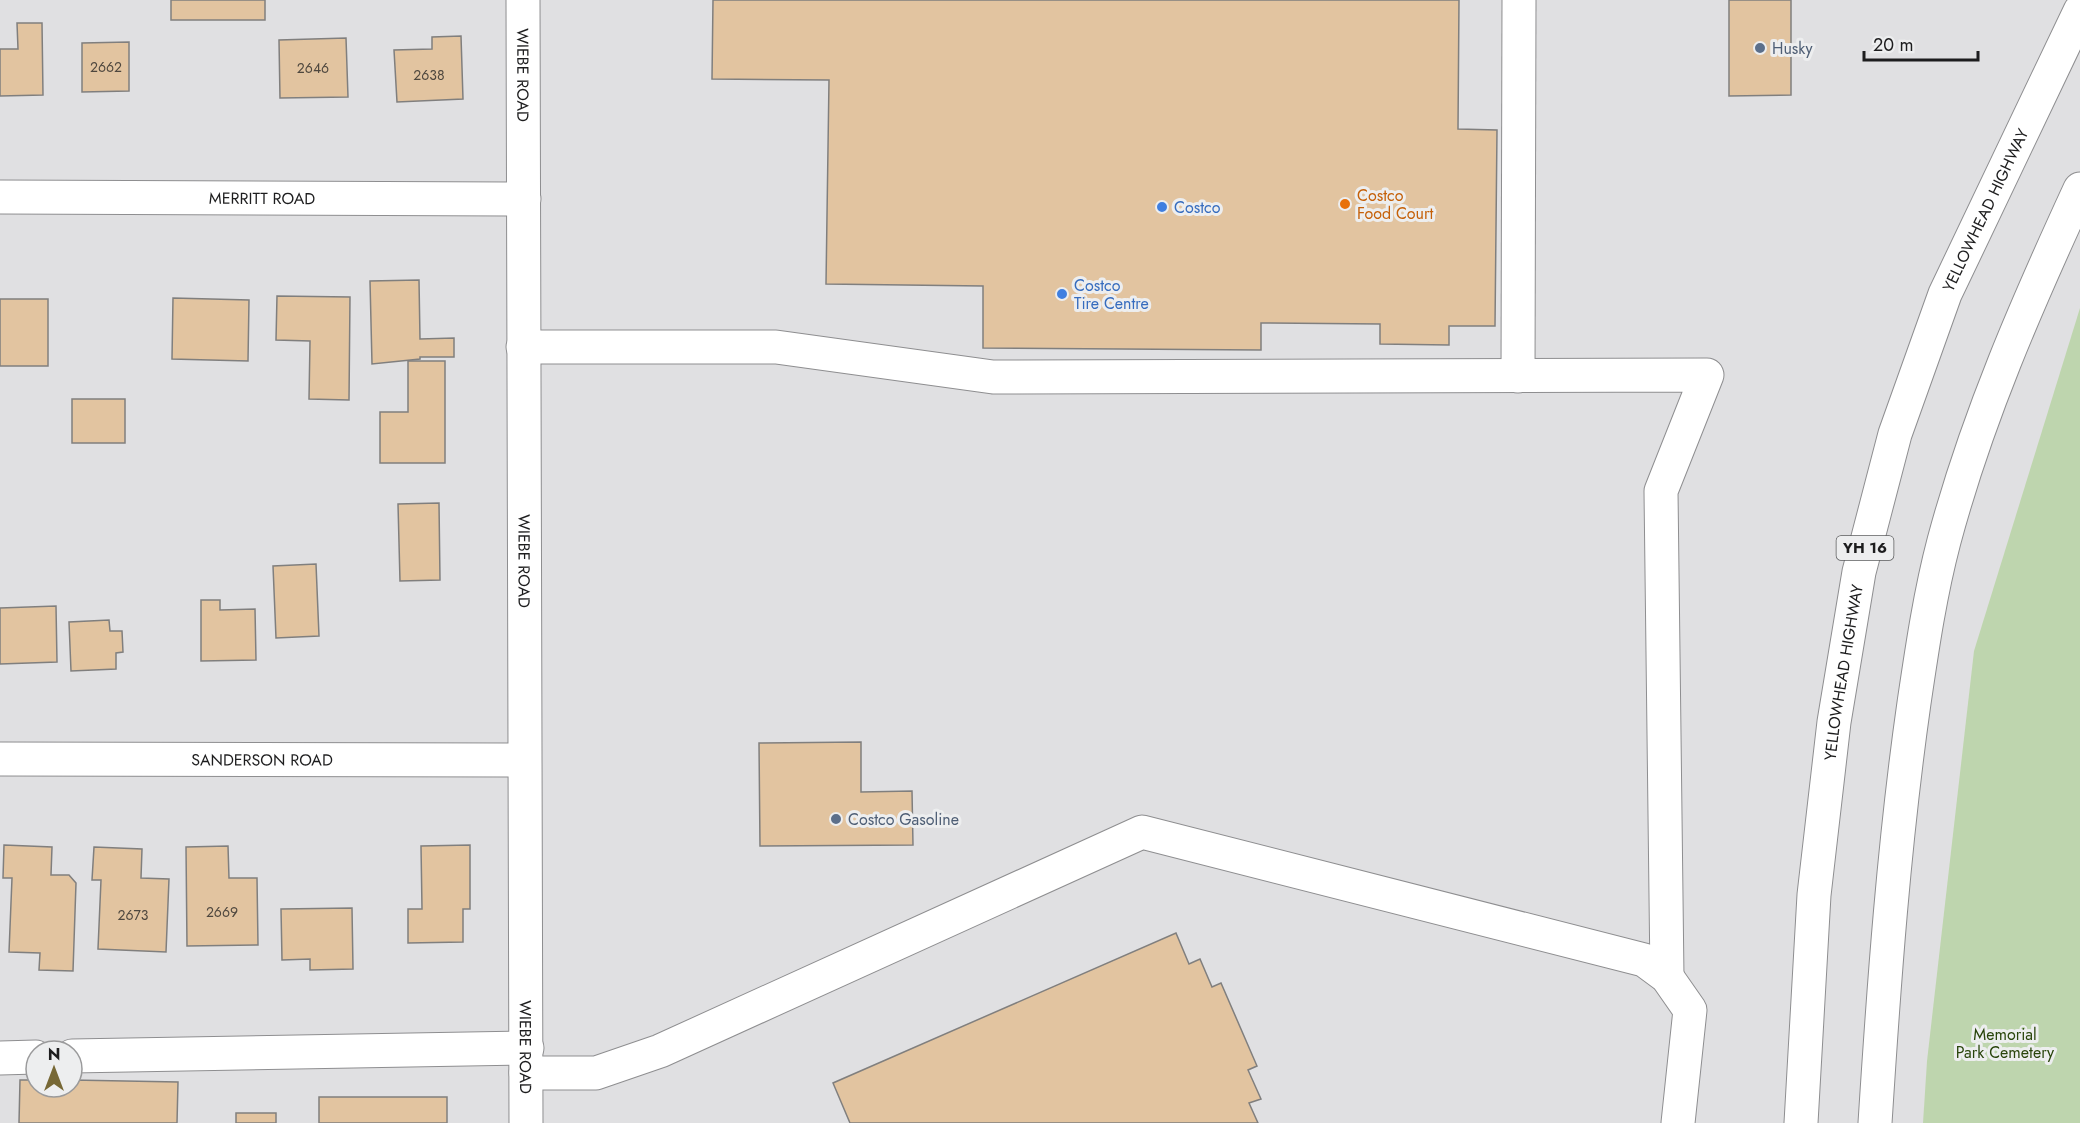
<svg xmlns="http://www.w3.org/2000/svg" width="2080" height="1123" viewBox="0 0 2080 1123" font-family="Jost,sans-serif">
  <rect width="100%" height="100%" fill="#e0e0e2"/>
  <path fill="#bed5ae" d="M2080,308V1123H1923L1927,1061L1974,651Z"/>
  <g fill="#e2c4a0" stroke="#807f7e" stroke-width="1.5">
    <rect x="171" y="0" width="94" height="20"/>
    <path d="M713,0H1459L1458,129L1497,130L1495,326H1449V345L1380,344V324L1261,323V350L983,348V286L826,284L829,80L712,79Z"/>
    <path d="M1729,0H1791V95L1729,96Z"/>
    <path d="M17,23H42L43,95L0,96V49H18Z"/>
    <path d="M461,36L463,99L397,102L394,50L432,49V37Z"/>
    <path d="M346,38L348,97L280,98L279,40Z"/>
    <path d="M129,42V91L82,92V43Z"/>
    <path d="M419,280L420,339L454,338V357H420V359L372,364L370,281Z"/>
    <path d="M277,296L350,297L349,400L309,399L310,341L276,340Z"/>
    <path d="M173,298L249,300L248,361L172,359Z"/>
    <rect x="0" y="299" width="48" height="67"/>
    <path d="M408,361H445V463H380V412H408Z"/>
    <rect x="72" y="399" width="53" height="44"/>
    <path d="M439,503L440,580L400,581L398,504Z"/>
    <path d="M316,564L319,636L276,638L273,566Z"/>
    <path d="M201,600H220V610L255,609L256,660L201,661Z"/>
    <path d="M56,606L57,662L0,664V608Z"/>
    <path d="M109,620L110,631H122L123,652L116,653V669L71,671L69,622Z"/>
    <path d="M861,742V792L912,791L913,845L760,846L759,743Z"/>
    <path d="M4,845L52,847L51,875H69L76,883L73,971L39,970L40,953L9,952L12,878H3Z"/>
    <path d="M470,845V909H463V942L408,943V909H422L421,846Z"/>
    <path d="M228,846L229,878H257L258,945L187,946L186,847Z"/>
    <path d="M94,847L142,849L141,878L169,879L166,952L98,949L101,880H92Z"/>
    <path d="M352,908L353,969L310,970V959L282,960L281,909Z"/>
    <path d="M1176,933L1189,964L1200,959L1212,987L1221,983L1257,1066L1248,1070L1261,1099L1249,1103L1258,1123H850L833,1083Z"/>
    <path d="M20,1080H36V1087H72V1080L178,1082L177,1123H19Z"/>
    <rect x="319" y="1097" width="128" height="26"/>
    <rect x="236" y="1113" width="40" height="10"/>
  </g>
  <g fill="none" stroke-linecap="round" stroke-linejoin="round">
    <defs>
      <g id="minor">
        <path id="s1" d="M523,0L526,1123"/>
        <path id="s2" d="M0,197L524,199"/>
        <path d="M523,347H776L993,377L1707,375L1661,491L1667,977"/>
        <path d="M1518,376L1519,0"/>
        <path id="s3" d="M0,759L524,760"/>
        <path d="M72,1056L527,1048"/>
        <path d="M0,1058L36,1057"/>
        <path d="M526,1073H596L660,1051L1142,832L1644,960L1667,977L1690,1010L1678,1123"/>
      </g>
      <g id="highway">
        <path id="s4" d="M1801,1123L1814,895L1834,722L1859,572L1895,434L1945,294L2080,11"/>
        <path d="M1875,1123C1884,982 1894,843 1914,703C1922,649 1930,594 1944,541C1977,418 2027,304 2080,189"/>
      </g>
    </defs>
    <use href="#minor" stroke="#8e8e90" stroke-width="35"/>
    <use href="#highway" stroke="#8e8e90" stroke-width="35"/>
    <use href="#minor" stroke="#fff" stroke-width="33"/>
    <use href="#highway" stroke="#fff" stroke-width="33"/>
  </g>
  <g fill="#5c6f8a" stroke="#edeeef" stroke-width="2">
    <circle cx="1760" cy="48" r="6"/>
    <circle cx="836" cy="819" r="6"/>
  </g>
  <circle fill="#e8710a" stroke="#edeeef" stroke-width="2" cx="1345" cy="204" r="6"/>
  <g fill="#3f7fe0" stroke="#edeeef" stroke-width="2">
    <circle cx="1162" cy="207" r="6"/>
    <circle cx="1062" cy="294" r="6"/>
  </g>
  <g text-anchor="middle" stroke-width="6" stroke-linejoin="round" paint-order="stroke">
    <g font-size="14" fill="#4e473e">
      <text x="106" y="72">2662</text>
      <text x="313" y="73">2646</text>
      <text x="429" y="80">2638</text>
      <text x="222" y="917">2669</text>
      <text x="133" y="920">2673</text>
    </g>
    <rect fill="#edeeef" stroke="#5b5c5d" stroke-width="1.5" x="1836.5" y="536" width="57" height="24" rx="4.5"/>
    <g font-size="15" font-weight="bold" fill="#1d1d1e">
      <text x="1865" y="553">YH 16</text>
    </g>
    <g font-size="16" fill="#4e5e75" stroke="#edeeef" text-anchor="start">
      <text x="1772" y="54">Husky</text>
      <text x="848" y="825">Costco Gasoline</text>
    </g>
    <g font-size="16" fill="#1d1d1e" stroke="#edeeef">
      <text dy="6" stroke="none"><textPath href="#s1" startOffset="75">WIEBE ROAD</textPath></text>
      <text dy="6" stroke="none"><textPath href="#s2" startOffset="262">MERRITT ROAD</textPath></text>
      <text dy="6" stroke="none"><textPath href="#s4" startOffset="939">YELLOWHEAD HIGHWAY</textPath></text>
      <text dy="6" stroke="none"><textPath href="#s1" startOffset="561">WIEBE ROAD</textPath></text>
      <text dy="6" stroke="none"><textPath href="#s4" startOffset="453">YELLOWHEAD HIGHWAY</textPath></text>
      <text dy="6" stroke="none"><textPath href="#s3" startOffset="262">SANDERSON ROAD</textPath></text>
      <text dy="6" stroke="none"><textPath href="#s1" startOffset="1047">WIEBE ROAD</textPath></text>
    </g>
    <g font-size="16" fill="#c56008" stroke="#edeeef" text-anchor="start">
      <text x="1357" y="201">Costco<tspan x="1357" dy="18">Food Court</tspan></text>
    </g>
    <g font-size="16" fill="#366cbe" stroke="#edeeef" text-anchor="start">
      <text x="1174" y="213">Costco</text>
      <text x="1074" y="291">Costco<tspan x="1074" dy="18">Tire Centre</tspan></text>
    </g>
    <g font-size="16" fill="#29450b" stroke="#edeeef">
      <text x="2005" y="1040">Memorial<tspan x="2005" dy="18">Park Cemetery</tspan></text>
    </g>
  </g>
  <g transform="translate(54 1069)"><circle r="28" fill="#edeeef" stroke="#9a9a9b" stroke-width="1.5"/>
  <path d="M0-4.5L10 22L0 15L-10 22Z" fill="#776836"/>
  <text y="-9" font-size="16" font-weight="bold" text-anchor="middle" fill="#1d1d1e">N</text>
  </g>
  <path d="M1864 51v9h114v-9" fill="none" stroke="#1d1d1e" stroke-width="3"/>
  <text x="1873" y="51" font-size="18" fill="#1d1d1e" stroke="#edeeef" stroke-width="4.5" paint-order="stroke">20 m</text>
</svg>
